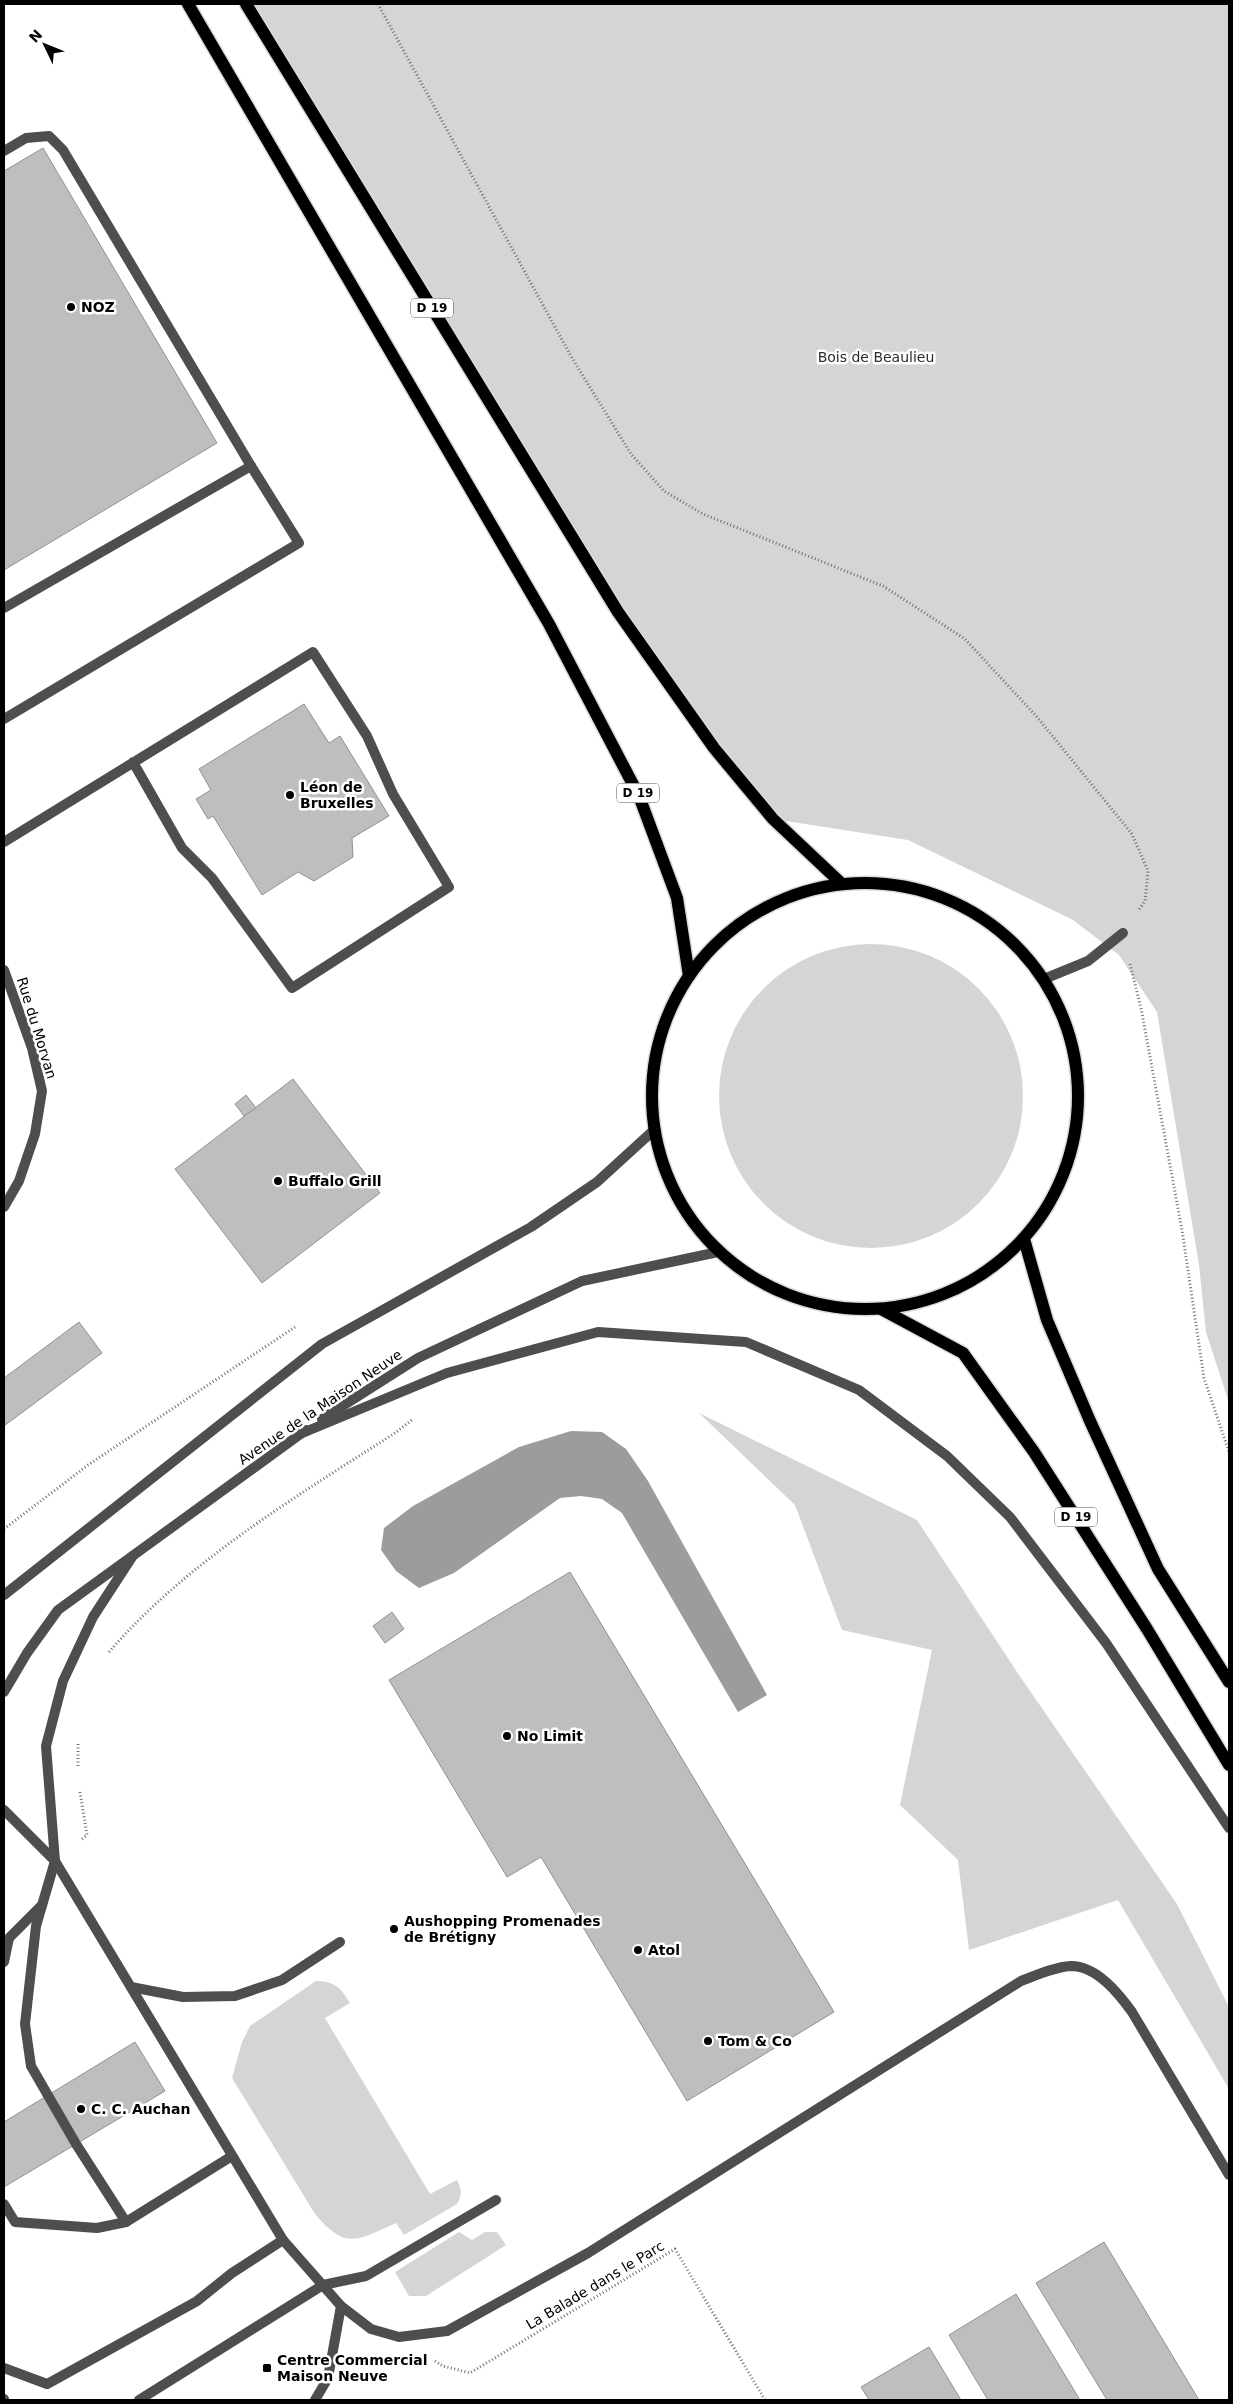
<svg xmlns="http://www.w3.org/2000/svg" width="1233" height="2404" viewBox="0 0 1233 2404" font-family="'DejaVu Sans',sans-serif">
  <rect width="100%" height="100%" fill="#fff"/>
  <g fill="#d5d5d5">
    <path d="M246,4H1229V1403L1206,1332L1199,1265L1157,1012L1119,955L1073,920L908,840L773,819L618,612Z"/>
    <circle cx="871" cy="1096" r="152"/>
    <path d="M699,1413L917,1520L1019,1675L1177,1904L1229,2007V2089L1118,1900L969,1950L958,1860L900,1805L932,1650L842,1630L795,1505Z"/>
    <path d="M316,1981C336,1982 340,1987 350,2003L325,2018L430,2194L457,2180C461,2189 463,2195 457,2204L404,2235L396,2223C358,2240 346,2251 315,2214L232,2078L242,2042L250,2026Z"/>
    <path d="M459,2232L472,2240L485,2232H497L506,2245L426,2296H409L395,2272Z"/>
  </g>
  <path fill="#9c9c9c" d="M571,1431L602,1432L626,1449L648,1481L767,1695L738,1712L622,1513L602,1499L581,1496L560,1498L454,1573L419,1588L396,1571L381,1550L384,1528L413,1506L519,1447Z"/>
  <g fill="#bebebe" stroke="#929292">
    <path d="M43,148L217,443L4,570V171Z"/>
    <path d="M304,704L329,743L340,736L389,816L352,838L353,857L314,881L298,872L262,895L213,816L208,819L196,799L211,790L199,769Z"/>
    <path d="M293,1079L380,1193L262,1283L175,1169Z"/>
    <path d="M246,1095L256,1108L244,1116L235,1104Z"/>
    <path d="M79,1322L102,1353L4,1426V1378Z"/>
    <path d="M570,1572L834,2012L687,2101L541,1857L507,1877L389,1680Z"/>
    <path d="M392,1612L404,1629L385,1643L373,1626Z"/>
    <path d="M135,2042L165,2091L4,2187V2122Z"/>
    <path d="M1104,2242L1199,2400H1107L1036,2283Z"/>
    <path d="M1016,2294L1080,2400H988L949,2335Z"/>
    <path d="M929,2347L961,2400H869L861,2387Z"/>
  </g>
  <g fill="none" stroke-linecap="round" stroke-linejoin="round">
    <defs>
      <g id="primary">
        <path d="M188,4L549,624L639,796L677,898L689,976"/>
        <path d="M246,4L618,612L714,748L773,819L842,884"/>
        <circle cx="865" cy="1096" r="213"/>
        <path d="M1024,1239L1047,1320L1090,1421L1158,1569L1229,1682"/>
        <path d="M881,1309L963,1353L1034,1452L1147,1629L1229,1765"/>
      </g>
    </defs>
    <use href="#primary" stroke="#dbdbdb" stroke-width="15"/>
    <g stroke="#707070" stroke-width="3" stroke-dasharray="1 2.5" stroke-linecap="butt">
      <path d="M378,4L572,358L631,454L664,491L703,514L883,586L965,639L1037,717L1132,834L1148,871L1145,901L1138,911"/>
      <path d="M1130,964L1141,1008L1182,1230L1204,1378L1229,1452"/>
      <path d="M4,1529L88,1465L295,1327"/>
      <path d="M109,1652C188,1561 294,1498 395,1433L412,1420"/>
      <path d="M78,1766V1742"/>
      <path d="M80,1792L87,1835L81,1840"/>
      <path d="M435,2361L443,2366L470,2373L675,2249L765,2400"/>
    </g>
    <g stroke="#4e4e4e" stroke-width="10">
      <path d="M4,151L26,138L49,136L63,150L251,466"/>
      <path d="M4,608L251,466L299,543L4,719"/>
      <path d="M4,842L313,652L367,736L393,794L449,887L292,988L212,878L182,848L133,762"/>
      <path d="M132,1557L93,1617L63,1681L46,1746L55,1861L36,1926L25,2024L31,2066L76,2144L126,2222L232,2156"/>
      <path d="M4,1810L55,1861L283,2240L341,2306L371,2329L399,2337L447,2331L588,2253L1021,1981C1037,1975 1054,1967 1071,1966C1097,1966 1119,1994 1132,2012L1229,2175"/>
      <path d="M4,1962L9,1938L42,1905"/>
      <path d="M131,1987L183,1997L235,1996L282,1980L340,1942"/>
      <path d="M4,2204L15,2222L97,2228L126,2222"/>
      <path d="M4,2368L47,2384L197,2301L232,2273L283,2240"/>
      <path d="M4,2399V2400"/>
      <path d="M139,2400L323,2285L366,2276L496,2200"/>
      <path d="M315,2400L328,2378L341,2306"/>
    </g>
    <g stroke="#4e4e4e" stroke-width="10">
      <path d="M4,970L32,1048L42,1091L35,1134L19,1181L4,1207"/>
      <path d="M1044,979L1088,961L1123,933"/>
      <path d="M322,1419L418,1358L582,1281L718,1252"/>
      <path d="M300,1434L447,1373L598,1332L746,1342L859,1390L947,1456L1010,1517L1106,1643L1229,1828"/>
      <path d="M4,1595L322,1344L531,1227L597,1182L654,1130"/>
      <path d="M4,1692L27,1653L58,1610L306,1430"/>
    </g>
    <use href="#primary" stroke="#000" stroke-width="12"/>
  </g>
  <g fill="#000" stroke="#fff" stroke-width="2">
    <circle cx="71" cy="307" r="5"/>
    <circle cx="290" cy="795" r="5"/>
    <circle cx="278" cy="1181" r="5"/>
    <circle cx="507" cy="1736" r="5"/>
    <circle cx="394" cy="1929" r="5"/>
    <circle cx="638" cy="1950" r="5"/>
    <circle cx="708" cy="2041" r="5"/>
    <circle cx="81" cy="2109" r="5"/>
    <rect x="262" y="2363" width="10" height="10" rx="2.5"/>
  </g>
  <g text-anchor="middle" stroke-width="5" stroke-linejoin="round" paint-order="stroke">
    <g fill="#fff" stroke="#4c4c4c" stroke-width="1">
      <rect x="411" y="298.5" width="42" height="19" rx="4"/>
      <rect x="617" y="783.5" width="42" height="19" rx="4"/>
      <rect x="1055" y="1507.5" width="42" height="19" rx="4"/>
    </g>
    <g font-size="12" font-weight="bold" fill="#000">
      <text x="432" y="312">D 19</text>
      <text x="638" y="797">D 19</text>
      <text x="1076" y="1521">D 19</text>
    </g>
    <g font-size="14" font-weight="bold" fill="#000" stroke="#fff" text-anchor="start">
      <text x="81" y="312">NOZ</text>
      <text x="300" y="792">Léon de<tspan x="300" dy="16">Bruxelles</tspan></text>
      <text x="288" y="1186">Buffalo Grill</text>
      <text x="517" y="1741">No Limit</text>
      <text x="404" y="1926">Aushopping Promenades<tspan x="404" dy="16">de Brétigny</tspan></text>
      <text x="648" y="1955">Atol</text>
      <text x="718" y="2046">Tom &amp; Co</text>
      <text x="91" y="2114">C. C. Auchan</text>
      <text x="277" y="2365">Centre Commercial<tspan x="277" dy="16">Maison Neuve</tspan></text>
    </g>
    <g font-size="14" fill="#2c2c2c" stroke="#fff">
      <text x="876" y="362">Bois de Beaulieu</text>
    </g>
    <g font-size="14" fill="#000" stroke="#fff">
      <text transform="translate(37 1028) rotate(73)" y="5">Rue du Morvan</text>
      <text transform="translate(320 1407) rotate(-34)" y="5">Avenue de la Maison Neuve</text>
      <text transform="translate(595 2285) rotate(-31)" y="5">La Balade dans le Parc</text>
    </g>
  </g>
  <rect width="1233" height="2404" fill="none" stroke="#000000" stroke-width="10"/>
  <g transform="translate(45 45) rotate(313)" stroke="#ffffff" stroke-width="4" paint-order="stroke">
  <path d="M0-4L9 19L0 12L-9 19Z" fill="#000000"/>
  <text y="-8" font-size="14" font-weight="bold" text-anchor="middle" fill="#000000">N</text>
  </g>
</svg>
